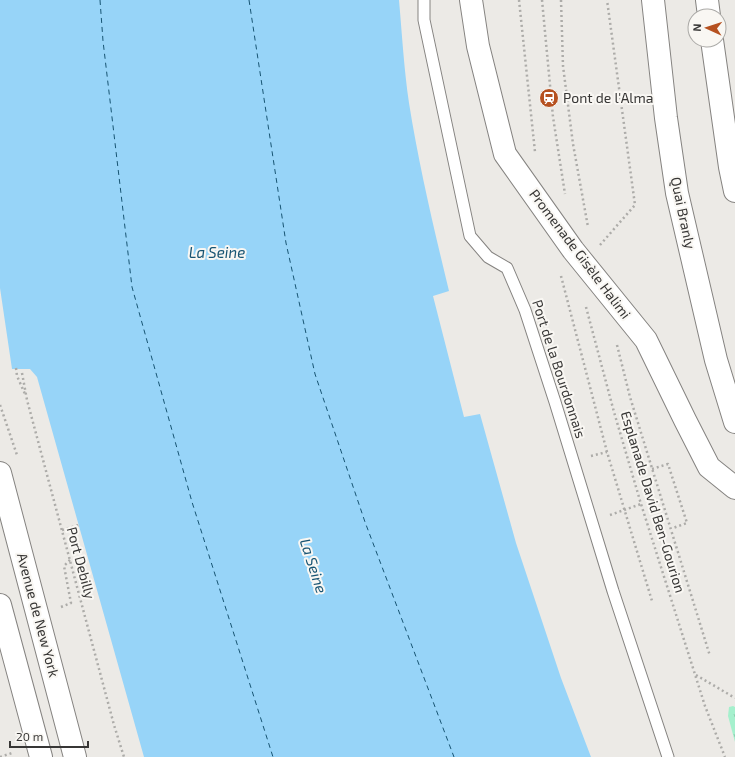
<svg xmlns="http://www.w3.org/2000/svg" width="735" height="757" viewBox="0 0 735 757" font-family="'Exo 2',sans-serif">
  <defs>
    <pattern id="grass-tufts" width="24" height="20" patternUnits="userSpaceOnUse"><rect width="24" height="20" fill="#a5f0cd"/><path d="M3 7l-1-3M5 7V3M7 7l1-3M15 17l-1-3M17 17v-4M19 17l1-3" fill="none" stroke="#8fceb1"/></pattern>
  </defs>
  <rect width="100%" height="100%" fill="#eceae6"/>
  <path fill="url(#grass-tufts)" d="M733,706L735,707V742L728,716L729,707Z"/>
  <path fill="#97d4f8" d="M0,0H399C402,34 404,69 409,103C419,166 434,229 449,291L433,296L464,417L480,414L516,543L561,678L591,757H144L37,377L30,369H12L0,288Z"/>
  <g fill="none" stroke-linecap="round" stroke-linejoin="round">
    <g stroke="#175473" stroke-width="1" stroke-dasharray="5 4" stroke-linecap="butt">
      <path d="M100,0L103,41L132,287L192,502L273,757"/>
      <path d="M249,0L286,243L315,374L365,522L454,757"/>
    </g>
    <defs>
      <path id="lane" d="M424,0V20L470,236L488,257L507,268L525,310L555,402L613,591L668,757"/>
      <path id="street" d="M471,0L478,46L505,154L573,250L646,340L685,420L709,467L735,488"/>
      <g id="primary">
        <path d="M653,0L666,118L677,193L716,360L735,422"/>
        <path d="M707,0L709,16"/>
        <path d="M712,40L730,167L735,191"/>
        <path d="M0,473L75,757"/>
        <path d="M0,605L41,757"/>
      </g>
    </defs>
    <use href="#lane" stroke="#858380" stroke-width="13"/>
    <use href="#street" stroke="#858380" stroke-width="24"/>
    <use href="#primary" stroke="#858380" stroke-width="24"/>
    <g stroke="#adaca9" stroke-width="2.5" stroke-dasharray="2 3" stroke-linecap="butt">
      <path d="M519,0L535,152"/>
      <path d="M542,0L553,117L565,194"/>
      <path d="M561,0L563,66L573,144L588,227"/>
      <path d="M600,245L635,205L607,0"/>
      <path d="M561,276L607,452L652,601"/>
      <path d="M586,307L614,412L641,504L705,706L725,757"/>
      <path d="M617,345L630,397L710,656"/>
      <path d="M16,368L17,376L25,394"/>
      <path d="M22,373L27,400L114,725L124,757"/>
      <path d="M0,405L17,455"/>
      <path d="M591,456L607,452"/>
      <path d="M652,469L668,464L687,523L673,528"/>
      <path d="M610,515L641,504"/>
      <path d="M62,530L79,525"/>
      <path d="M61,607L71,603L64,566L70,560"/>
      <path d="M696,675L735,698"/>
      <path d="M0,757L12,753"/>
    </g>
    <use href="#lane" stroke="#fff" stroke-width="11"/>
    <use href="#street" stroke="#fff" stroke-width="22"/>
    <use href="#primary" stroke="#fff" stroke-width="22"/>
  </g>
  <defs>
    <symbol id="station-disc" viewBox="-11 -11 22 22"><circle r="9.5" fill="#b65120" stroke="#f9f7f3"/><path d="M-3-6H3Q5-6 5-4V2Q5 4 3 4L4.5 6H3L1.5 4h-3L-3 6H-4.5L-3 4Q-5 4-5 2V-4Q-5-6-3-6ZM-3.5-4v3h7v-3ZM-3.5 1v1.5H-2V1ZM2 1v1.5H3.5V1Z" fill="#fff"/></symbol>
  </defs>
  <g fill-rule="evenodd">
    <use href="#station-disc" x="538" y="87" width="22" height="22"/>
  </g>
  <g text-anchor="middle" stroke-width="4" stroke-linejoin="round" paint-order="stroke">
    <g font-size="14" fill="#373635" stroke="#f9f7f3" text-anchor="start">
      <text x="563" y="103">Pont de l'Alma</text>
    </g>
    <g font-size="14" fill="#373635" stroke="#f9f7f3">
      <text transform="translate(683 213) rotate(78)" y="5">Quai Branly</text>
      <text transform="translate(580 254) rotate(53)" y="5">Promenade Gisèle Halimi</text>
      <text transform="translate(559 369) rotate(72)" y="5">Port de la Bourdonnais</text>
      <text transform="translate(653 502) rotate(73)" y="5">Esplanade David Ben-Gourion</text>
      <text transform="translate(81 563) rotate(75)" y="5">Port Debilly</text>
      <text transform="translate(38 615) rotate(75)" y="5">Avenue de New York</text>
    </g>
    <g font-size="15" font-style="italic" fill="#175473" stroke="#f9f7f3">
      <text x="217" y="258">La Seine</text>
      <text transform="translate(313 566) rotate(72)" y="5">La Seine</text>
    </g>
  </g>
  <g transform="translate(707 28) rotate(273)"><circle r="19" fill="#f9f7f3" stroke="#abaaa7"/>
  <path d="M0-3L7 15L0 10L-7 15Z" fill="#b65120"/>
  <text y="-6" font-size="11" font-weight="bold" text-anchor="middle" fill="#373635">N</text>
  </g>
  <path d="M10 741v6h78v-6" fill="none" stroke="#373635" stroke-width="2"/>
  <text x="16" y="741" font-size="12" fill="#373635" stroke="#f9f7f3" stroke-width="3" paint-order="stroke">20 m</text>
</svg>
